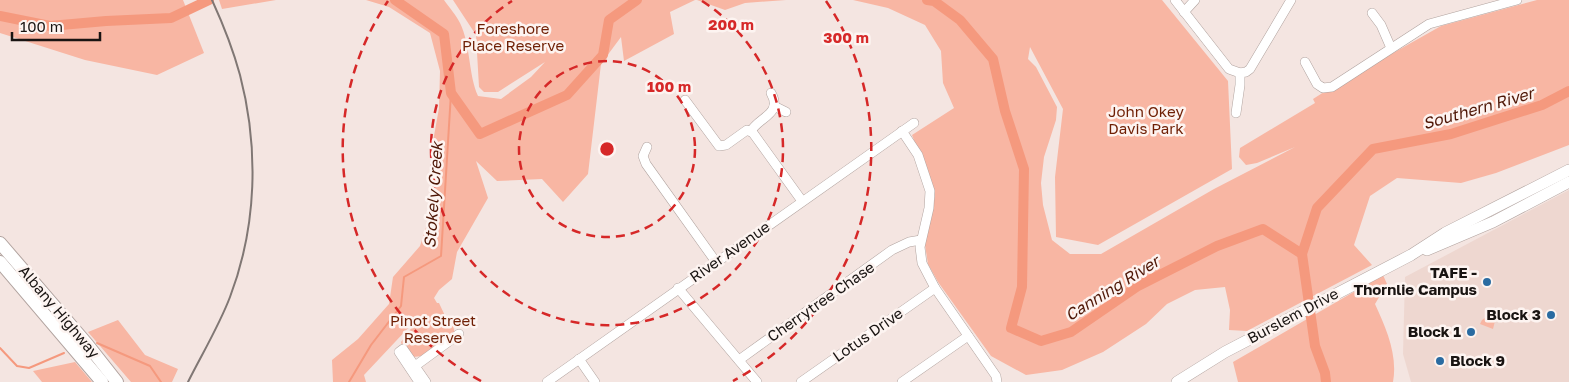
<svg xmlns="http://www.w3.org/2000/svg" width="1569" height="382" viewBox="0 0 1569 382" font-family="'Golos Text',sans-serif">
  <rect width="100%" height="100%" fill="#f4e5e1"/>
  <path fill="#eed7d0" d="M1569,190V382H1411L1403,354L1405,277Z"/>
  <g fill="#f8b6a3">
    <path d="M0,0H183L204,53L157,75L85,60L0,33Z"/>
    <path d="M219,0H276L222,9Z"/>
    <path d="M366,0H444C449,7 456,15 460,23C471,46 468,73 478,96L501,99L531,77L545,62L498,92H484L479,87L476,35L453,0H695L670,12L674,34L624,61L621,37L601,64L588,174L563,202L542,179L497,181L476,161L488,198L457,252L452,279L439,290L434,298L437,303H439L447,320L453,326L455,333L422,356L413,357L403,349L401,342L413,326L411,325L364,375L366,382H333L332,360L358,339L389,304L393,277L420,246L432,209V147L439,108L440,71L430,33L389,7Z"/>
    <path d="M697,0H786L745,3L725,10Z"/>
    <path d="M853,0H1162L1228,81L1232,169L1098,245L1056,237L1055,177L1063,109L1030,47L1028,59L1036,67L1057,107L1056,120L1044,157L1041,183L1043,205L1052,240L1070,254H1101L1214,189L1295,147L1257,163L1246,165L1239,157L1240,148L1315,103L1313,99L1324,92L1441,26L1537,0H1569V145L1496,173L1461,183L1397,178L1370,196L1354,245L1372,265L1247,331L1229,330L1230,310L1225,287L1195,290L1167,304L1146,324L1103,352L1062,370L1026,375L991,356L938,282L928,264L925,245L935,196L912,135L954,108L943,83L941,51L925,25L888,8Z"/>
    <path d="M1383,275L1387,284L1375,304C1386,328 1398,355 1393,382H1238L1233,362Z"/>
    <path d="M1485,318L1495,321L1493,329L1480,324L1482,320Z"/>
    <path d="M118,320L145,355L178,369L172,382H131L88,332Z"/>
    <path d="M75,362L92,382H42L33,371Z"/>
  </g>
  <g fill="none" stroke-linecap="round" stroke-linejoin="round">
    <g stroke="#f5997e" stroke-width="2">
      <path d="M97,343L150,366L161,382"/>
      <path d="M0,348L17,366L29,368L64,353"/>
      <path d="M349,382L371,345L401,306L404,277L441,256L451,93"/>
    </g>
    <g stroke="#f5997e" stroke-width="10">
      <path d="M395,0L444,34L451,93L480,134L567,95L603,55L609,20L637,0"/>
      <path d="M927,0L934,1L960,20L993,59L1005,111L1024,169L1022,287L1011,328L1041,341L1071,332L1138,286L1217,246L1263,229L1302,254L1315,346L1325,373L1326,382"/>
      <path d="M0,16L50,26L106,21L171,18L209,0"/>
      <path d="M1302,254L1317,208L1373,149L1451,134L1542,105L1569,91"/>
    </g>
    <defs>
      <g id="minor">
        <path d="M1175,0L1229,69L1240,73"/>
        <path d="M1184,12L1195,0"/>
        <path d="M1372,13L1381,25L1391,48"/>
        <path d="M1305,62L1317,84L1323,88L1332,87L1429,24L1517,0"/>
        <path d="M685,100L719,146L726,145L747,130L753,133L802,201"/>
        <path d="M774,106L786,112"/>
        <path d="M1236,113L1240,85V73L1246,72L1250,69L1291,0"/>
        <path d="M751,131C759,117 783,114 771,93"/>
        <path d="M902,131L918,155L930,191L929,208L920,247L922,263L935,288L996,376L997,382"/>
        <path d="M647,147L643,156L646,164L716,262"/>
        <path d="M678,288L757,382"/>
        <path d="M579,359L595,382"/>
        <path d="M739,360L892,250L909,242L921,240"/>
        <path d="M411,369L459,334"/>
        <path d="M419,382L399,352L403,349L426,382"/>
        <path d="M547,382L914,123"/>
        <path d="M801,382L935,288"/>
        <path d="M902,382L968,336"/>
      </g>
      <g id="major">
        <path d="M1427,250L1493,222L1569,182"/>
        <path d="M1177,382L1225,352L1411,255L1445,233L1569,170"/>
      </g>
      <g id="highway">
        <path d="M0,243L87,344L117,382"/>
        <path d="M0,262L102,382"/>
      </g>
    </defs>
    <use href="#minor" stroke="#b1a39f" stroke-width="10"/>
    <use href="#major" stroke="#b1a39f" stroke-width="12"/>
    <use href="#highway" stroke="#b1a39f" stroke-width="14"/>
    <use href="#minor" stroke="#fff" stroke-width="9"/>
    <use href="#major" stroke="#fff" stroke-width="11"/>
    <use href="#highway" stroke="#fff" stroke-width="12"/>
    <path stroke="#807774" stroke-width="2" d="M188,382C202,354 219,326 230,297C257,226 259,148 240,75C233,49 223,24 212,0"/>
  </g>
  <g fill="none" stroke="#d62828" stroke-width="2.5" stroke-dasharray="9 6">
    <circle cx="607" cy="149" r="88"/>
    <path d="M702 1A176 176 0 1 1 512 1"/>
    <path d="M481 381A264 264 0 0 1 388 1M826 1A264 264 0 0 1 733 381"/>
  </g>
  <g fill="#2a6ba1" stroke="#fdf4f1" stroke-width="2">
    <circle cx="1487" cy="282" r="5"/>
    <circle cx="1551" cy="315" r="5"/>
    <circle cx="1471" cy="332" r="5"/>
    <circle cx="1440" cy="361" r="5"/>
  </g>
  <g text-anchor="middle" stroke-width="5" stroke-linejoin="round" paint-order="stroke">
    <g font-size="15" fill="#6f1f04" stroke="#fdf4f1">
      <text x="513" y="34">Foreshore<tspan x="513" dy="17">Place Reserve</tspan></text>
      <text x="1146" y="117">John Okey<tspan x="1146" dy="17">Davis Park</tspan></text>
      <text x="433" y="326">Pinot Street<tspan x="433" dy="17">Reserve</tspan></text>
    </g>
    <g font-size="15" fill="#191412" stroke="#fdf4f1">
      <text transform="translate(730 252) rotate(-35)" y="5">River Avenue</text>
      <text transform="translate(821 302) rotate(-35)" y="5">Cherrytree Chase</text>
      <text transform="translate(59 312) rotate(50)" y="5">Albany Highway</text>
      <text transform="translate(1293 316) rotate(-28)" y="5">Burslem Drive</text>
      <text transform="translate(868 335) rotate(-35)" y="5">Lotus Drive</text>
    </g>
    <g font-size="15" font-weight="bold" fill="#191412" stroke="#fdf4f1" text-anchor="end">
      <text x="1477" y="278">TAFE -<tspan x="1477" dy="17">Thornlie Campus</tspan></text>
      <text x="1541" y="320">Block 3</text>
      <text x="1461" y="337">Block 1</text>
      <text x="1450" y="366" text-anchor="start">Block 9</text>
    </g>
    <g font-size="16" font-style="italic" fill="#4f1706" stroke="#fdf4f1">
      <text transform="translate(1478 108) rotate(-16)" y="6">Southern River</text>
      <text transform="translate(433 195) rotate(-86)" y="6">Stokely Creek</text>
      <text transform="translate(1112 288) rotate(-32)" y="6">Canning River</text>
    </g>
  </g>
  <circle cx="607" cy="149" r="8" fill="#d62828" stroke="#fdf4f1" stroke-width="2.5"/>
  <g font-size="15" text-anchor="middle" font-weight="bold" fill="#d62828" stroke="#fdf4f1" stroke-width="5" stroke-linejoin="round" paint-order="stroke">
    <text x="731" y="30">200 m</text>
    <text x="846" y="43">300 m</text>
    <text x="669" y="92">100 m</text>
  </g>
  <path d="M12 32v8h88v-8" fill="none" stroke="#191412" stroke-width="2.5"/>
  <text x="20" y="32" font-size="15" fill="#191412" stroke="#fdf4f1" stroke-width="4" paint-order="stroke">100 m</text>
</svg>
